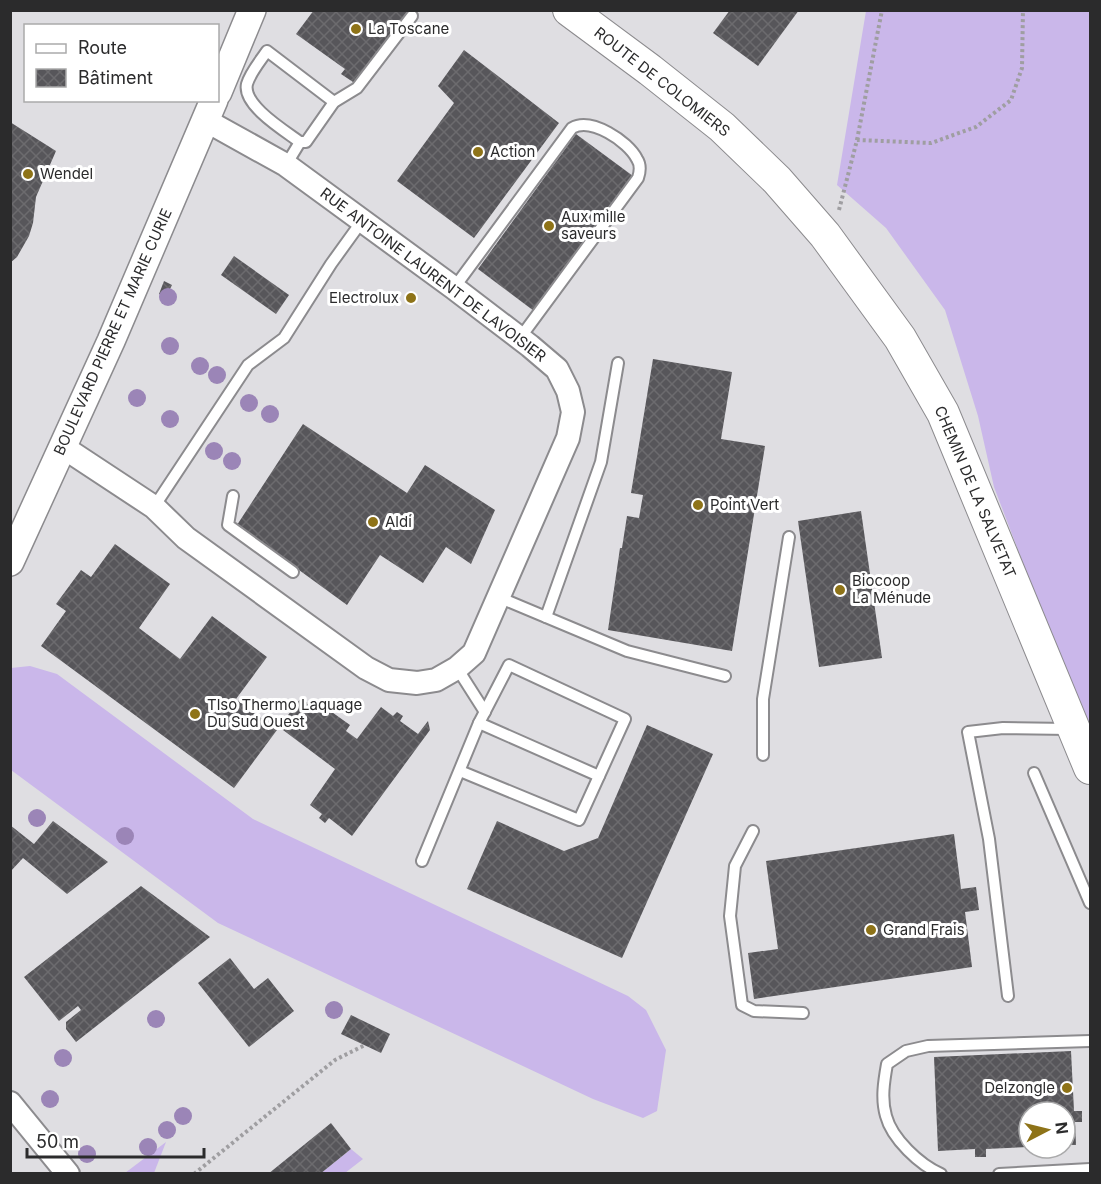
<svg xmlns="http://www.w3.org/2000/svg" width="1101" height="1184" viewBox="0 0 1101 1184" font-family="Inter,sans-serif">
  <defs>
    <pattern id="building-cross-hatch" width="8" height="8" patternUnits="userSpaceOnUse" patternTransform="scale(1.5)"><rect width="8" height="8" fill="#57565a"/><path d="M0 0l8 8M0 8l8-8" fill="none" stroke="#6c6b6e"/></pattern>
  </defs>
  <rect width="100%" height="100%" fill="#dfdee2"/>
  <g fill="#cab7ea">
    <path d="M866,11H1090V730L1039,605L994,487L978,416L945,310L886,228L837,185Z"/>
    <path d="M30,666L57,674L253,819L628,996L646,1010L666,1050L657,1111L643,1118L593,1099L218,923L11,770V668Z"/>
    <path d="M166,1142L154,1173H125Z"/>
    <path d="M351,1149L363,1159L345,1173L320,1174Z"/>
  </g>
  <g fill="url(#building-cross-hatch)">
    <path d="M314,10H406L409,13L356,84L341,74L345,69L296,34Z"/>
    <path d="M730,10H799L758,66L713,33Z"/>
    <path d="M464,50L559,123L474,238L397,181L454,103L438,86Z"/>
    <path d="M10,122L56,151L36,197L33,223L29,236L17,257L10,263Z"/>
    <path d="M576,134L633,176L534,311L478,269Z"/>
    <path d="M234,256L289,295L276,314L221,275Z"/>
    <path d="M164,281L172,285L166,297L159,294Z"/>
    <path d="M653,359L732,372L721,439L765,446L732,651L608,630L620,548H622L627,516L639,518L643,495L631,493Z"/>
    <path d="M303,424L407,493L425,465L495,510L471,564L446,547L423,583L380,555L347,605L237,525Z"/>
    <path d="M861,511L882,658L819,667L798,521Z"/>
    <path d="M115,544L170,584L139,628L180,659L212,616L267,657L236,699L277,730L234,788L41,646L66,611L56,604L81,570L91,577Z"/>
    <path d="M301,698L325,715L329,710L350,725L346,731L357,739L381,707L393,716L397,712L403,716L400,721L418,734L428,721L430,730L352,836L329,818L325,823L319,818L322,814L310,805L335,769L279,727Z"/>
    <path d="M647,725L713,754L622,958L467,889L497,821L564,851L598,838Z"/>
    <path d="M53,821L108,862L67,894L23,858L10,872V825L34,844Z"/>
    <path d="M954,834L961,889L976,887L979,910L965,912L972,967L754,999L748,953L778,949L766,861Z"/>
    <path d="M141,886L210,937L76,1042L66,1029V1022L81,1010L78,1006L59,1021L24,977Z"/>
    <path d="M230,958L254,989L268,978L294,1011L249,1047L198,983Z"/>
    <path d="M351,1015L390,1034L381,1053L341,1034Z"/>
    <path d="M1071,1051L1074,1111H1082V1122H1075L1076,1145H1065V1112H1029V1147L986,1149V1157H975V1149L938,1151L934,1057Z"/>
    <path d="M331,1123L351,1149L320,1174H268Z"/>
  </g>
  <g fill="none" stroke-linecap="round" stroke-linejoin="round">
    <defs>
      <g id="service">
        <path d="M300,142C285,131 242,105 247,84C250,73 261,60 267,51L334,102"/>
        <path d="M286,165L300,142H306L334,102L357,88L412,16"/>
        <path d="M454,288L572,128C591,117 628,141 637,159C641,165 640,172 638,178L520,338"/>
        <path d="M233,496L228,525L293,572"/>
        <path d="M154,507L248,365L284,338L331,264L362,221"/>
        <path d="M498,597L627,651L725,676"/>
        <path d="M546,617L601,462L618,363"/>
        <path d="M457,668L485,712"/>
        <path d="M479,723L599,776"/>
        <path d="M763,755V699L789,537"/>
        <path d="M1034,773L1090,903"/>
        <path d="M753,831L735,866L730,916L742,1005L754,1011L803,1013"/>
        <path d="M422,861L479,723L509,665L625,719L579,820L460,771"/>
        <path d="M1008,996L989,839L968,732L1003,728L1070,729"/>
        <path d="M941,1174C920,1165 892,1139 886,1116C881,1099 884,1081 887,1064L906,1051L928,1046L1090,1041"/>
        <path d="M999,1174L1090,1169"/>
      </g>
      <g id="minor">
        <path d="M63,447L154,507L186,538L366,668L389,680L417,683L436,680L457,668L474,653L568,438L573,412L568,391L557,369L530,346L454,288L286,165L205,120"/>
        <path d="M10,1103L68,1174"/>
      </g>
      <g id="tertiary">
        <path d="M218,92L252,10"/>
        <path d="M10,562L111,341L214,100"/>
      </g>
      <path id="secondary" d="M569,10L650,70L722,127L777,180L825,235L900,338L943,413L1090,768"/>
    </defs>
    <use href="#service" stroke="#8c8b8e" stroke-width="14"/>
    <use href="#minor" stroke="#8c8b8e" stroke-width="26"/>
    <use href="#tertiary" stroke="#8c8b8e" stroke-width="30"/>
    <use href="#secondary" stroke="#8c8b8e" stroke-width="34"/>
    <g stroke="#9f9ea1" stroke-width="4" stroke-dasharray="3 3" stroke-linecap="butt">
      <path d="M857,140L882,10"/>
      <path d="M839,210L857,140L931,143L976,127L1011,100L1022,68L1023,10"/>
      <path d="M194,1174L335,1060L365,1045"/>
    </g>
    <use href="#service" stroke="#fff" stroke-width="10"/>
    <use href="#minor" stroke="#fff" stroke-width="22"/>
    <use href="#tertiary" stroke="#fff" stroke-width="27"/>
    <use href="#secondary" stroke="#fff" stroke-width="32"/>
  </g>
  <g fill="#9b85b7">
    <circle cx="168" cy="297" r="9"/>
    <circle cx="170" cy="346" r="9"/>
    <circle cx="200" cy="366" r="9"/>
    <circle cx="217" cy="375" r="9"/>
    <circle cx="137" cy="398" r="9"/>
    <circle cx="249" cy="403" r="9"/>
    <circle cx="270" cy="414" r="9"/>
    <circle cx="170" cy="419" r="9"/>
    <circle cx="214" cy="451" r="9"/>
    <circle cx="232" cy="461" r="9"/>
    <circle cx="37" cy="818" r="9"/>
    <circle cx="125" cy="836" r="9"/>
    <circle cx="334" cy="1010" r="9"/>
    <circle cx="156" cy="1019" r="9"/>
    <circle cx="63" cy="1058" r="9"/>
    <circle cx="50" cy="1099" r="9"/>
    <circle cx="183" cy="1116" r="9"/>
    <circle cx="167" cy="1130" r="9"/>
    <circle cx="148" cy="1147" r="9"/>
    <circle cx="87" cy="1154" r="9"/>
  </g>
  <g fill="#8e7318" stroke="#fff" stroke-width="2">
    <circle cx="356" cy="29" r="6"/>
    <circle cx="478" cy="152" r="6"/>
    <circle cx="28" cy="174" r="6"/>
    <circle cx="549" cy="226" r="6"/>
    <circle cx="411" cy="298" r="6"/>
    <circle cx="698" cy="505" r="6"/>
    <circle cx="373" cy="522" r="6"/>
    <circle cx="840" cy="590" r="6"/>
    <circle cx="195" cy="714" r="6"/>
    <circle cx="871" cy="930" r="6"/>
    <circle cx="1067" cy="1088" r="6"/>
  </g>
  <g text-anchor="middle" stroke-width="6" stroke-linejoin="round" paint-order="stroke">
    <g font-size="15" fill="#2b2b2c" stroke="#fff" text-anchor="start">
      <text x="368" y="34">La Toscane</text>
      <text x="490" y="157">Action</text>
      <text x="40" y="179">Wendel</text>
      <text x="561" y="222">Aux mille<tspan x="561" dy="17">saveurs</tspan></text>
      <text x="399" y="303" text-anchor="end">Electrolux</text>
      <text x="710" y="510">Point Vert</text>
      <text x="385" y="527">Aldi</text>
      <text x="852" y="586">Biocoop<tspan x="852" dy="17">La Ménude</tspan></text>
      <text x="207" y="710">Tlso Thermo Laquage<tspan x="207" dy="17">Du Sud Ouest</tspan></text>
      <text x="883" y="935">Grand Frais</text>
      <text x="1055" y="1093" text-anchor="end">Delzongle</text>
    </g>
    <g font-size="15" fill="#2b2b2c" stroke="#fff">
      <text transform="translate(662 82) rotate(38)" y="5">ROUTE DE COLOMIERS</text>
      <text transform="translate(433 275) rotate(37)" y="5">RUE ANTOINE LAURENT DE LAVOISIER</text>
      <text transform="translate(113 332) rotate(-66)" y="5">BOULEVARD PIERRE ET MARIE CURIE</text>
      <text transform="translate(975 492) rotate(67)" y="5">CHEMIN DE LA SALVETAT</text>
    </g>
  </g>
  <rect width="1101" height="1184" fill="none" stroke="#2b2b2c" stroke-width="24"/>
  <rect x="24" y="24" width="195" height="78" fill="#ffffff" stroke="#aaaaab" stroke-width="1.5"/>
  <rect x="36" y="44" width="30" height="9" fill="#ffffff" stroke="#aaaaab" stroke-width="1.5"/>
  <text x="78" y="54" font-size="18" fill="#2b2b2c">Route</text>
  <rect x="36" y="69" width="30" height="18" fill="url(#building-cross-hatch)" stroke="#aaaaab" stroke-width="1.5"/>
  <text x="78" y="84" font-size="18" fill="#2b2b2c">Bâtiment</text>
  <g transform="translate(1047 1130) rotate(83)"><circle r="28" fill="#ffffff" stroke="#aaaaab" stroke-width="1.5"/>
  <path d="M0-4.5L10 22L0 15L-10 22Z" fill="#8e7318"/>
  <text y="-9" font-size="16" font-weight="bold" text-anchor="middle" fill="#2b2b2c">N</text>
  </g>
  <path d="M27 1148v9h177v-9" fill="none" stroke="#2b2b2c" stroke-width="3"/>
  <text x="36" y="1148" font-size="18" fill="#2b2b2c" stroke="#ffffff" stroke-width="4.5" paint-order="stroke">50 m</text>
</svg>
